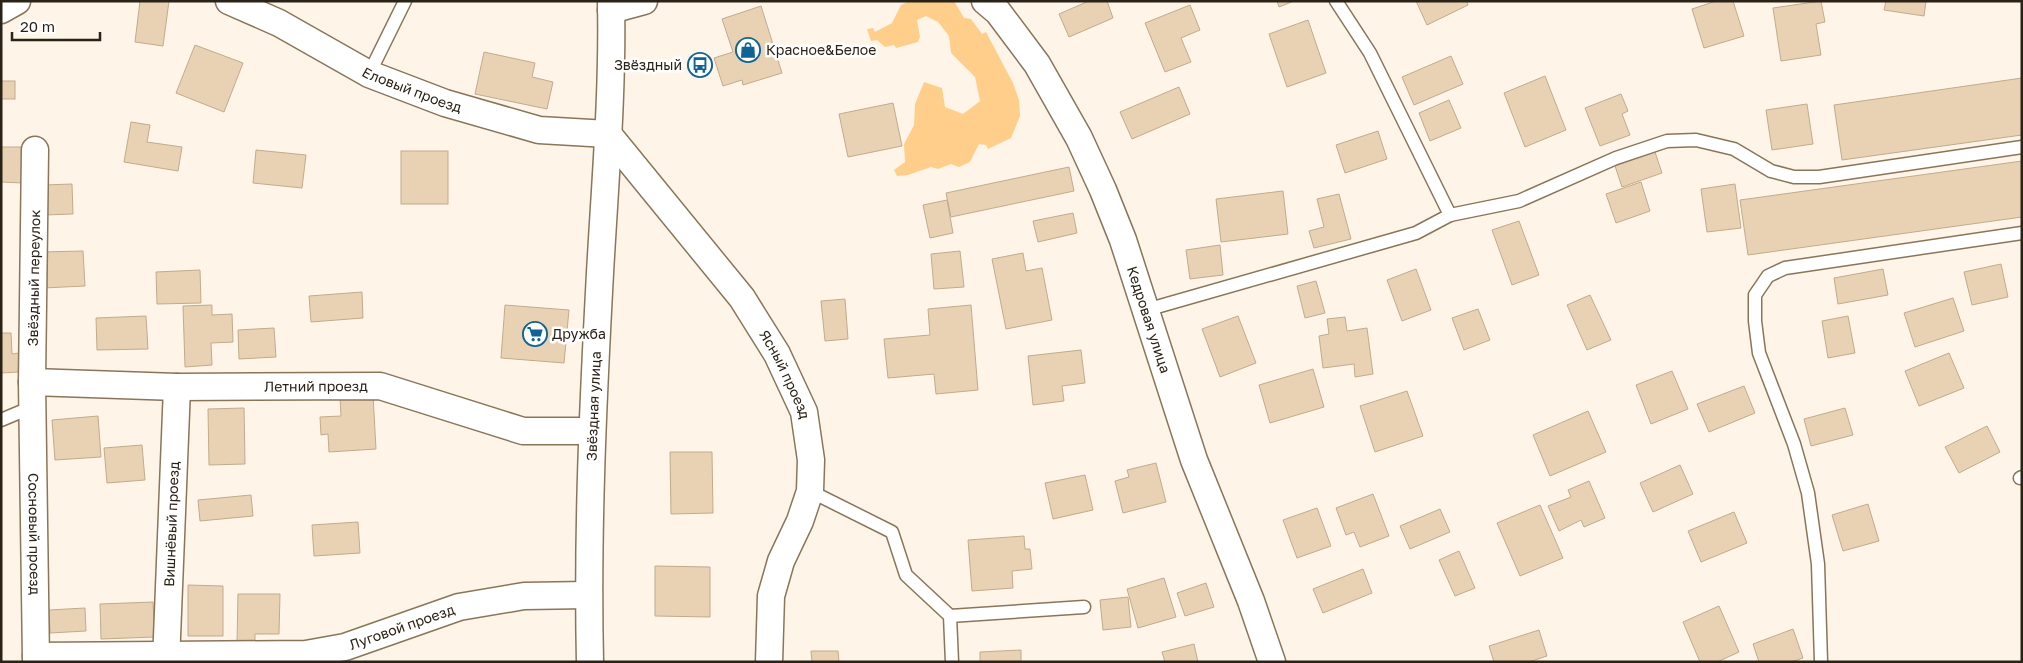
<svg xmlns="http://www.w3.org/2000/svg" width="2023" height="663" viewBox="0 0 2023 663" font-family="'Golos Text',sans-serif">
  <rect width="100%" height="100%" fill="#fef5e8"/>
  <path fill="#fece8a" d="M909,1H954L964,18L971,19L982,34L986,32L1013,83L1019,100L1020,116L1011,138L988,149L986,145L979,144L970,162L959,167L951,164L938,169L931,167L908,175L897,176L894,170L905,162L904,144L914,125L915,104L924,82L942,88L945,107L963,114L980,101L975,77L951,53L949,36L938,22L926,16L917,20L920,37L918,42L896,48L894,45L885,47L877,40L871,41L867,29L873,28L875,32L892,23L901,5Z"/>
  <g fill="#e9d2b3" stroke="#c1ab8d">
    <path d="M140,1H169L163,46L135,42Z"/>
    <path d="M1089,1H1107L1113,18L1069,37L1059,14Z"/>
    <path d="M1277,1H1294L1279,7Z"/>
    <path d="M1416,1H1467L1468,5L1427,25Z"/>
    <path d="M1716,1H1733L1744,36L1704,48L1692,9Z"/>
    <path d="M1821,1L1825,22L1816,24L1821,55L1781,61L1773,8Z"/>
    <path d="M1886,1H1926L1924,16L1884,10Z"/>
    <path d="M1190,5L1200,30L1181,38L1191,62L1165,72L1145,23Z"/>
    <path d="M761,6L782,73L743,85L742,80L723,86L714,58L733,52L722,19Z"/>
    <path d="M1308,20L1326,73L1287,87L1269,34Z"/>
    <path d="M195,45L243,63L224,112L176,93Z"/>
    <path d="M484,52L535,63L532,77L553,82L547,109L475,94Z"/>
    <path d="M1451,56L1463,84L1414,105L1402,77Z"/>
    <path d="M1545,76L1566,130L1525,147L1504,93Z"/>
    <path d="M2022,78V135L1842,160L1834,105Z"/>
    <rect x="1" y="81" width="14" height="18"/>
    <path d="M1179,87L1190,114L1132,139L1120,112Z"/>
    <path d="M1621,94L1628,111L1622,114L1630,135L1600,146L1585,108Z"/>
    <path d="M1449,100L1461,128L1430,141L1419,113Z"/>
    <path d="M893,103L902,146L848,157L839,114Z"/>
    <path d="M1807,104L1813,144L1772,150L1766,110Z"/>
    <path d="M131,122L150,125L147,142L182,147L178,171L124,162Z"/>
    <path d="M1378,131L1387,159L1345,173L1336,145Z"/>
    <path d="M1,147H23L22,183L1,182Z"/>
    <path d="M256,150L306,155L302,188L253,183Z"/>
    <rect x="401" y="151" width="47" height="53"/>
    <path d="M1655,152L1662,173L1622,187L1615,166Z"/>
    <path d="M2022,161V217L1748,255L1740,200Z"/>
    <path d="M1069,167L1074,191L951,217L946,193Z"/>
    <path d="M1641,182L1650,211L1616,223L1606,194Z"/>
    <path d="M72,184L73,214L45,215L44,185Z"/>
    <path d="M1735,184L1741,228L1707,232L1701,189Z"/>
    <path d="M1283,191L1288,234L1221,242L1216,199Z"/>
    <path d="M1339,194L1351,239L1314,248L1309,231L1324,227L1317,199Z"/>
    <path d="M947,200L953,233L930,238L923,205Z"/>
    <path d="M1073,213L1077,233L1038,242L1033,221Z"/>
    <path d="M1519,221L1539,275L1512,285L1492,230Z"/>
    <path d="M1220,245L1223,275L1190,279L1186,250Z"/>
    <path d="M83,251L85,286L43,288L41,252Z"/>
    <path d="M960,251L964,287L934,289L931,254Z"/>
    <path d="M1023,253L1026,271L1042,268L1052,320L1006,329L992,259Z"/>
    <path d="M2001,264L2008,297L1972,305L1964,272Z"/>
    <path d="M1416,269L1431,310L1402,321L1387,280Z"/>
    <path d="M1883,269L1888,295L1838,304L1834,278Z"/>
    <path d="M200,270L201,303L157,304L156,272Z"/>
    <path d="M1316,281L1325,313L1305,318L1297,286Z"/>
    <path d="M362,292L363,318L311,322L309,296Z"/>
    <path d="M1590,295L1611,340L1587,350L1567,305Z"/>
    <path d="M1953,298L1964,331L1915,347L1904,313Z"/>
    <path d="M845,299L848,339L825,341L821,301Z"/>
    <path d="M212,305V315L232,314L233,342L211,343L212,365L185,367L183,306Z"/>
    <path d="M505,305L569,310L564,363L501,358Z"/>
    <path d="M971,305L978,390L936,394L934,374L888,378L884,339L930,335L928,309Z"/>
    <path d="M1478,309L1490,340L1464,350L1452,318Z"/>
    <path d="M146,316L148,349L97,350L96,318Z"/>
    <path d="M1238,316L1256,363L1220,377L1202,329Z"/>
    <path d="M1848,316L1855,353L1828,358L1822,321Z"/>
    <path d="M1345,317L1347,331L1367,328L1373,374L1355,377L1354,364L1323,368L1319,336L1329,334L1327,319Z"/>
    <path d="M274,328L276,357L239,359L238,330Z"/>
    <path d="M1,333H11L12,354L19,353V372L1,373Z"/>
    <path d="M1081,350L1085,383L1062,386L1064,401L1033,405L1028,356Z"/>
    <path d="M1949,353L1964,388L1919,406L1905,371Z"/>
    <path d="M1313,369L1324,407L1270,423L1259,385Z"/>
    <path d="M1672,371L1688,409L1651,424L1636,385Z"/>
    <path d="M1744,386L1755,413L1709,432L1697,404Z"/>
    <path d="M1407,391L1423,436L1375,452L1360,406Z"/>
    <path d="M373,395L376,449L329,452L328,434L321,435L320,417L341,416L340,397Z"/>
    <path d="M244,408L245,464L209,465L208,409Z"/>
    <path d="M1845,408L1853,435L1811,446L1804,419Z"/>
    <path d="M1588,411L1606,452L1550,476L1533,435Z"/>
    <path d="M98,416L101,457L55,460L52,420Z"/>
    <path d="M1987,426L2000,452L1959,473L1945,447Z"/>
    <path d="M142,445L145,480L107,483L104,448Z"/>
    <path d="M670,452H712L713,513L671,514Z"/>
    <path d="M1156,463L1166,502L1123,513L1115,481L1129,477L1127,470Z"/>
    <path d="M1680,465L1693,494L1653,512L1640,483Z"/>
    <path d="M1085,475L1093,510L1053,519L1045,483Z"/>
    <path d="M1589,481L1605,518L1584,527L1581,520L1559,531L1548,506L1571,497L1568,490Z"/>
    <path d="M1373,494L1389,536L1360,547L1354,532L1346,535L1336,508Z"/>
    <path d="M251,495L253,516L200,521L198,500Z"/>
    <path d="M1868,504L1879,541L1843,551L1832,515Z"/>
    <path d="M1540,505L1563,558L1520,576L1497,523Z"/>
    <path d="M1317,508L1331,546L1297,558L1283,520Z"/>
    <path d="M1440,509L1450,532L1410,549L1400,526Z"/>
    <path d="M1734,512L1747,543L1701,562L1688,531Z"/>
    <path d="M358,522L360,553L314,556L312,525Z"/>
    <path d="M1024,536L1025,549H1030L1032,569L1012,571L1013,588L972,591L968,540Z"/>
    <path d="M1459,551L1475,588L1455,596L1439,560Z"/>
    <path d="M655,566L710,567V617L655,616Z"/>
    <path d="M1363,569L1372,593L1323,613L1313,589Z"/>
    <path d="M1164,578L1176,617L1138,628L1127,589Z"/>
    <path d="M1206,583L1214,607L1185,616L1177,593Z"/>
    <path d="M188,585L223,586V636H188Z"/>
    <path d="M238,594H280L279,634H255V642H237Z"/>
    <path d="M1128,597L1131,627L1103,630L1100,600Z"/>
    <path d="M153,602L155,637L101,639L100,604Z"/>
    <path d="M1719,606L1739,652L1717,662H1700L1683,622Z"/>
    <path d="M85,608L86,631L50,633L49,610Z"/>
    <path d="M1793,629L1803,658L1791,662H1759L1753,644Z"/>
    <path d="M1539,630L1547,656L1529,662H1494L1489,646Z"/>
    <path d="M1194,644L1198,662H1165L1162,652Z"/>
    <path d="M1021,650V662H980V652Z"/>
    <path d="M811,651H838L839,662H812Z"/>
  </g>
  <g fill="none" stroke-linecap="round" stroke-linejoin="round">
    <defs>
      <g id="service">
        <path d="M1336,1L1370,53L1450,215"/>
        <path d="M369,74L405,1"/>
        <path d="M1146,310L1416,233L1450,215L1519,201L1616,158L1667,141L1696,140L1734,149L1771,171L1794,177H1819L2022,147"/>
        <path d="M1,420L32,407"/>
        <path d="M2020,478L2022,477"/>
        <path d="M810,491L892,532L906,575L950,616L952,662"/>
        <path d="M950,616L1084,607"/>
        <path d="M1821,662L1818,564L1808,493L1794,444L1759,353L1755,321V295L1768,276L1785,268L2022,233"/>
      </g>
      <g id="minor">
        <path id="s1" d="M229,1L279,23L369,74L445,103L539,130L608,134"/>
        <path id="s2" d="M985,1L998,12L1037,64L1079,138L1103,190L1123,240L1194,460L1251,601L1272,662"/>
        <path d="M1,10L17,1"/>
        <path d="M611,10L644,1"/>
        <path id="s3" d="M608,134L742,298L777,354L804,412L811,460L810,491L800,521L781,561L771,596L769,662"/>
        <path id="s4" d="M35,150L32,382L36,662"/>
        <path id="s5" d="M32,382L177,387L380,386L523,431H591"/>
        <path id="s6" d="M36,656L306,654L345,647L459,607L524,596L588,595"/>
        <path id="s7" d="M166,662L177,387"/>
        <path id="s8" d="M590,662C587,532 593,403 600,273C605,183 613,92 611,1"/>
      </g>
    </defs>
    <use href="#service" stroke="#8a7559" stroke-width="15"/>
    <use href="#minor" stroke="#8a7559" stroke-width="29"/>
    <use href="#service" stroke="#fff" stroke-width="12"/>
    <use href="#minor" stroke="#fff" stroke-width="26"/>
  </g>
  <defs>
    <symbol id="shop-ring" viewBox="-11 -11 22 22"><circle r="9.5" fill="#fff" stroke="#0f6495" stroke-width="1.5"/><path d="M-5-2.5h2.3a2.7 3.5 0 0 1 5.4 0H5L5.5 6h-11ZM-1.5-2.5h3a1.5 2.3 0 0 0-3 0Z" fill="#0f6495"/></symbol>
    <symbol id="bus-ring" viewBox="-11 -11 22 22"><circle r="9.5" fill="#fff" stroke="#0f6495" stroke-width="1.5"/><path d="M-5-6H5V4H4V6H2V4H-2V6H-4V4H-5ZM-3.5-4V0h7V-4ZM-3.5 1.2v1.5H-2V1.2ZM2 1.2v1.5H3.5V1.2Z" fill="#0f6495"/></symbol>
    <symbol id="supermarket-ring" viewBox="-11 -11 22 22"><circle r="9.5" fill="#fff" stroke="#0f6495" stroke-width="1.5"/><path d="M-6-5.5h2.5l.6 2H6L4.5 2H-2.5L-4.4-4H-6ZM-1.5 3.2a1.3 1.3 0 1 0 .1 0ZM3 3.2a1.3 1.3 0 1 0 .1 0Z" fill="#0f6495"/></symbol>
  </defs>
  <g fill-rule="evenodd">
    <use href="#shop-ring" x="734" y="36" width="28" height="28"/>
    <use href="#bus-ring" x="686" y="51" width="28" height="28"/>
    <use href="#supermarket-ring" x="521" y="320" width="28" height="28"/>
  </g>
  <g text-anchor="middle" stroke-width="5" stroke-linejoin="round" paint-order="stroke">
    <g font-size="14" fill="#2b2217" stroke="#fff" text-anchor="start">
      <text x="766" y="55">Красное&amp;Белое</text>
      <text x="682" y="70" text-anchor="end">Звёздный</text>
      <text x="552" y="339">Дружба</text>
    </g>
    <g font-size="14" fill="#2b2217" stroke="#fff">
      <text dy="5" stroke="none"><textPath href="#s1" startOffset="204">Еловый проезд</textPath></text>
      <text transform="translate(34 278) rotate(-89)" y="5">Звёздный переулок</text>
      <text dy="5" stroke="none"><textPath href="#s2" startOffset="362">Кедровая улица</textPath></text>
      <text dy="5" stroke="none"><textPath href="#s3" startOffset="300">Ясный проезд</textPath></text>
      <text dy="5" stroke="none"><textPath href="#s5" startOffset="284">Летний проезд</textPath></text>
      <text dy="5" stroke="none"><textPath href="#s8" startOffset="256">Звёздная улица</textPath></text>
      <text dy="5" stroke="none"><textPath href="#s7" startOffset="138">Вишнёвый проезд</textPath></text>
      <text dy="5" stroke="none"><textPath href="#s4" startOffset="384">Сосновый проезд</textPath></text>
      <text dy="5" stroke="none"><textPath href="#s6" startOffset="370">Луговой проезд</textPath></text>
    </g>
  </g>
  <rect width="2023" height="663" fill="none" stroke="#2b2217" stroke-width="5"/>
  <path d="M12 32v8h88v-8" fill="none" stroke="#2b2217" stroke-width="2.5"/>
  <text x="20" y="32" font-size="15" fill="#2b2217" stroke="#ffffff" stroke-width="4" paint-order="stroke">20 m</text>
</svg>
